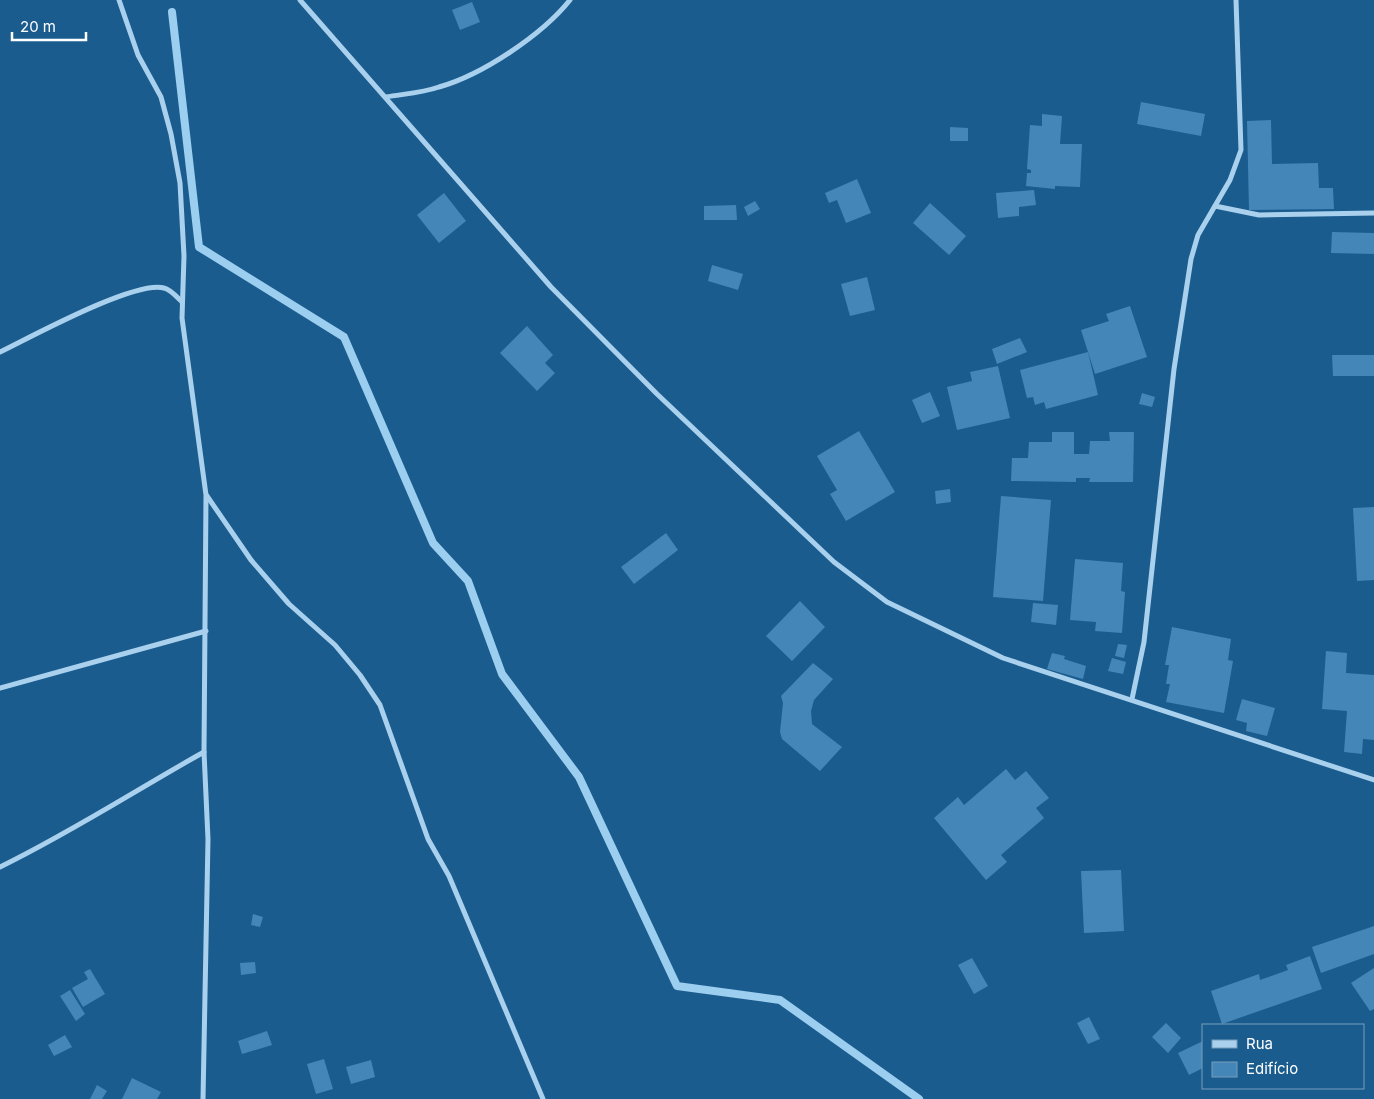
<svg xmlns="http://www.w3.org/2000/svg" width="1374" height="1099" viewBox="0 0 1374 1099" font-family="Inter,sans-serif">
  <rect width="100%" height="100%" fill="#1b5c8f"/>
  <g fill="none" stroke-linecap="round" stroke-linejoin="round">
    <path stroke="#9ccef0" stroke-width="8" d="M172,12L199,247L344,337L433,543L468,581L502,674L579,777L677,986L780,1000L919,1099"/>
  </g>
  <g fill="#4486b7">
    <path d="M472,2L480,22L460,30L452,10Z"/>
    <path d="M1141,102L1205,114L1201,136L1137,124Z"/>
    <path d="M1042,114L1062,116L1060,144H1082L1080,187L1055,186V189L1026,186L1027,173H1031V170L1027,169L1030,125L1042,126Z"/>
    <path d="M1271,120L1272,164L1318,163L1319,188H1333L1334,209L1249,210L1247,121Z"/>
    <path d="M950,127L968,128V141H950Z"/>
    <path d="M857,179L871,213L846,223L837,200L829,203L825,193Z"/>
    <path d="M1034,190L1036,205L1019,207V216L998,218L996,193Z"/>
    <path d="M444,193L466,221L439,243L417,215Z"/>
    <path d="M755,201L760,209L748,216L744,207Z"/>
    <path d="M930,203L966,236L949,255L913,223Z"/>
    <path d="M736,205L737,220H704V206Z"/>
    <path d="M1332,232L1374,233V254L1331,253Z"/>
    <path d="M712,265L743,274L738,290L708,281Z"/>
    <path d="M867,277L875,310L850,316L841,284Z"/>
    <path d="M1130,306L1147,357L1095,374L1081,330L1109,321L1106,314Z"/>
    <path d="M527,326L553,355L545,363L555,373L537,391L500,353Z"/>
    <path d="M1020,338L1027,352L997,364L992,349Z"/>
    <path d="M1088,352L1098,395L1046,409L1044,402L1035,405L1033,397L1027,398L1020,370Z"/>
    <path d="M1332,355H1374V376H1333Z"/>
    <path d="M998,366L1010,418L957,430L947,387L972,381L970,372Z"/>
    <path d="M930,392L940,416L922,423L912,400Z"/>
    <path d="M1142,393L1155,397L1152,407L1139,404Z"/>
    <path d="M859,431L895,492L846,521L830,494L837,490L817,456Z"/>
    <path d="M1052,432H1074V454H1089L1090,441H1110L1109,432H1134L1133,482H1089L1090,478H1076V482L1011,481L1012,458H1028L1029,442H1052Z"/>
    <path d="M950,489L951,502L936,504L935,491Z"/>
    <path d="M1001,496L1051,500L1043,601L993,597Z"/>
    <path d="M1374,507V580L1357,581L1353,508Z"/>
    <path d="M666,533L678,550L634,584L621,567Z"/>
    <path d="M1075,559L1123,563L1121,591L1125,592L1122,633L1095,631L1096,622L1070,620Z"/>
    <path d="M800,601L825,627L792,661L766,636Z"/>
    <path d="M1033,603L1058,605L1056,625L1031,622Z"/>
    <path d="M1172,627L1231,639L1228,660L1233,661L1224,713L1166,702L1170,684H1166L1169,665H1165Z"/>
    <path d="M1118,644L1127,645L1124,658L1115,656Z"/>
    <path d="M1326,651L1347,653L1346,673L1374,675V740L1363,739L1362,754L1344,752L1347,711L1322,709Z"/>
    <path d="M1052,653L1065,656L1064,659L1086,666L1083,679L1047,669Z"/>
    <path d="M1112,658L1126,662L1123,674L1108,671Z"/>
    <path d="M813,663L833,679L814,700L811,711L812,724L842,747L820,771L782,739L780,732L783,703L781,696Z"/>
    <path d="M1242,699L1275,708L1267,736L1246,731L1247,723L1236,720Z"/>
    <path d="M1006,769L1015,780L1026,771L1049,798L1036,808L1044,818L1001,855L1007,862L986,880L934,818L958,797L964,805Z"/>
    <path d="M1121,870L1124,931L1084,933L1081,871Z"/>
    <path d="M253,914L263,917L260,927L251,925Z"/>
    <path d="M1374,926V954L1321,973L1312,947Z"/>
    <path d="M1310,956L1322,989L1222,1024L1211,991L1259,974L1260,980L1288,970L1286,965Z"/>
    <path d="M972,958L988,986L974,994L958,965Z"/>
    <path d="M255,962L256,973L241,975L240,963Z"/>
    <path d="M1374,968V1009L1370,1011L1351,983Z"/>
    <path d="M90,969L105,994L83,1007L72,988L88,979L84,972Z"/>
    <path d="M70,990L85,1014L76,1021L60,996Z"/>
    <path d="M1089,1017L1100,1039L1088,1044L1077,1023Z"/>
    <path d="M1166,1023L1181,1038L1168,1053L1152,1037Z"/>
    <path d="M267,1031L272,1045L242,1054L238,1041Z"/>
    <path d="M65,1035L72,1047L54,1056L48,1045Z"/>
    <path d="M1203,1041V1068L1189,1075L1178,1053Z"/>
    <path d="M324,1059L333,1089L316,1094L307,1064Z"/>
    <path d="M371,1060L375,1077L351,1084L346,1067Z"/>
    <path d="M132,1078L161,1092L157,1099H122Z"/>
    <path d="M97,1085L107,1091L102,1099H90Z"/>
  </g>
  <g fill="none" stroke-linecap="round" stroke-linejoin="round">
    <g stroke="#a9d1ee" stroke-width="5">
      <path d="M119,0L138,55L161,97L171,134L180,183L184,256L182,318L206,495L204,752L208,839L203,1099"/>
      <path d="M300,0L551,287L657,394L834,562L887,602L1003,658L1374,780"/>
      <path d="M386,97C403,94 422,93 439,87C482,75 542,35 570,0"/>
      <path d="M1215,206L1259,215L1374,213"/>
      <path d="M0,352C31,337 135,280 164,288C170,289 177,297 182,302"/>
      <path d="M207,496L251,560L289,604L335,645L360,675L380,705L428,839L449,876L543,1099"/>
      <path d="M0,688L206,631"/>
      <path d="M1132,699L1144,642L1174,369L1191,259L1198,235L1230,180L1241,150L1236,0"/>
      <path d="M0,867C70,833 136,790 204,752"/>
    </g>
  </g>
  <rect x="1202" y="1024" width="162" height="65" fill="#1b5c8f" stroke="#769dbc"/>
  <rect x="1212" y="1040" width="25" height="8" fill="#a9d1ee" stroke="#769dbc"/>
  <text x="1246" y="1049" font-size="15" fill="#ffffff">Rua</text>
  <rect x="1212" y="1062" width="25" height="15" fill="#4486b7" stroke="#769dbc"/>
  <text x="1246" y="1074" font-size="15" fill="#ffffff">Edifício</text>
  <path d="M12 32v8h74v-8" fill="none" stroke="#ffffff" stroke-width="2.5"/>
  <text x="20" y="32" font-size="15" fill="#ffffff" stroke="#1b5c8f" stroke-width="4" paint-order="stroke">20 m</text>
</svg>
